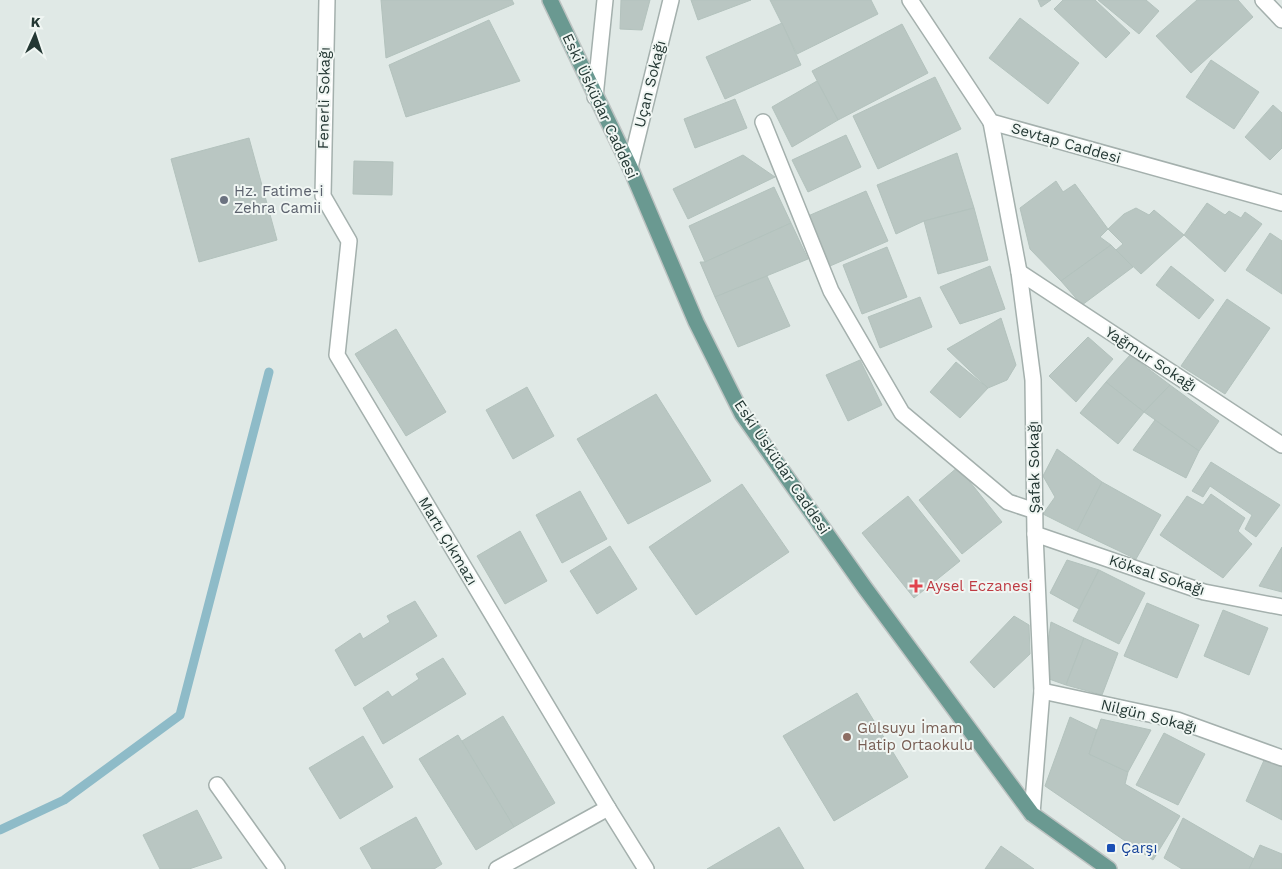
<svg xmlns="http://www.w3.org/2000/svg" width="1282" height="869" viewBox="0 0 1282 869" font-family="'Work Sans',sans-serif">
  <rect width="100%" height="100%" fill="#e0e9e6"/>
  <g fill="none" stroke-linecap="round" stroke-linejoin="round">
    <path stroke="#8ebbc8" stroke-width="9" d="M0,830L64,800L180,715L269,372"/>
  </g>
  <g fill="#b9c6c2" stroke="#b3c2bd">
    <path d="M381,0H512L514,4L386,58Z"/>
    <path d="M621,0H650L642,30L620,29Z"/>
    <path d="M691,0H751L698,20Z"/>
    <path d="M770,0H871L878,14L797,54Z"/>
    <path d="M1038,0H1051L1041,7Z"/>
    <path d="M1063,0H1095L1130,33L1106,58L1054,9Z"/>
    <path d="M1098,0H1146L1159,11L1139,34Z"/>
    <path d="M1197,0H1238L1253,17L1191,73L1156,36Z"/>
    <path d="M1020,18L1079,63L1048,104L989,58Z"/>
    <path d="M489,20L520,81L406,117L389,65Z"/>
    <path d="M782,23L801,65L725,99L706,57Z"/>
    <path d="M902,24L928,73L838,120L812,71Z"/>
    <path d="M1211,60L1259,92L1234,129L1186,97Z"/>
    <path d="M935,77L961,129L878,169L853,116Z"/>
    <path d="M817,81L838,120L792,147L772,107Z"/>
    <path d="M735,99L747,128L695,148L684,119Z"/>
    <path d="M1273,105L1282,113V148L1270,160L1245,137Z"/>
    <path d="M846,135L861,167L808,192L792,160Z"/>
    <path d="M249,138L277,240L199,262L171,159Z"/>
    <path d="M957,153L974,208L924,221L896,234L877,185Z"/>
    <path d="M743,155L775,177L688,219L673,189Z"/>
    <path d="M354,161L393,162L392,195L353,194Z"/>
    <path d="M1056,181L1063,192L1075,184L1108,229L1100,237L1111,245L1061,281L1030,249L1020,208Z"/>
    <path d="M774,187L791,223L705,262L689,226Z"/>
    <path d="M866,191L888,241L830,266L808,216Z"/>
    <path d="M1207,203L1225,215L1229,211L1241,218L1245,212L1262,224L1225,272L1184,235Z"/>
    <path d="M974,208L988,260L938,274L924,221Z"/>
    <path d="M1136,208L1149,215L1154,210L1184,235L1141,274L1116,250L1123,244L1108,229L1124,214Z"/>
    <path d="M791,223L808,259L715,297L700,262H705Z"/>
    <path d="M1270,233L1282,241V294L1246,270Z"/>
    <path d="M1111,245L1133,267L1082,305L1061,281Z"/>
    <path d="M887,247L907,297L862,314L843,265Z"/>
    <path d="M990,266L1005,309L960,324L940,287Z"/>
    <path d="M1171,266L1214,300L1199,319L1156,285Z"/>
    <path d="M767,276L790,326L738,347L715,297Z"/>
    <path d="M920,297L932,327L880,348L868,317Z"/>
    <path d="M1227,299L1270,328L1225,394L1181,366Z"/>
    <path d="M1001,318L1016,365L1007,380L988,388L947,349Z"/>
    <path d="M396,329L446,412L406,436L355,354Z"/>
    <path d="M1088,337L1113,359L1076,402L1049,376Z"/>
    <path d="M1130,355L1170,385L1144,412L1106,382Z"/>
    <path d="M860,360L882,405L848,421L826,375Z"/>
    <path d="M956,362L988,388L960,418L930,392Z"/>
    <path d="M1106,382L1144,412L1118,444L1080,413Z"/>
    <path d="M1170,385L1219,421L1199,451L1144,412Z"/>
    <path d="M527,387L554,436L513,459L486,410Z"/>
    <path d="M656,394L711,481L628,524L577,439Z"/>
    <path d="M1155,420L1199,451L1186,478L1133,450Z"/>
    <path d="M1057,449L1102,482L1077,531L1043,514L1055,497L1043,476Z"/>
    <path d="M1211,462L1280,505L1256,537L1245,529L1252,515L1210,486L1203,497L1192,491Z"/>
    <path d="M958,467L1002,522L962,554L919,500Z"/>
    <path d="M1102,482L1161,515L1136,559L1077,531Z"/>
    <path d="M742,484L789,552L696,615L649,547Z"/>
    <path d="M580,491L607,539L562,563L536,515Z"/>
    <path d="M1211,494L1245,518L1238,531L1252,544L1223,578L1160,535L1187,496L1203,505Z"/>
    <path d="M908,496L960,561L914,598L862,533Z"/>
    <path d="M520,531L547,581L505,604L477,556Z"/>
    <path d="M610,546L637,589L597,614L570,571Z"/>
    <path d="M1282,547V592L1259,586Z"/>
    <path d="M1067,560L1099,570L1079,609L1050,593Z"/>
    <path d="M1099,570L1145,593L1119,644L1073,621Z"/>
    <path d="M415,601L437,636L355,686L335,650L360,633L363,639L390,622L387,616Z"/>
    <path d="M1147,603L1199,625L1177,678L1124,656Z"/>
    <path d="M1223,610L1268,628L1249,675L1204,656Z"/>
    <path d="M1014,616L1029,625L1030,654L994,688L970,662Z"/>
    <path d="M1051,622L1084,638L1066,685L1049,679L1047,649Z"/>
    <path d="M1084,638L1118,653L1102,695L1066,685Z"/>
    <path d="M443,658L466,694L383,744L363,708L388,691L392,697L419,679L416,674Z"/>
    <path d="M857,693L908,777L834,821L783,736Z"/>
    <path d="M503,716L555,803L514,827L462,741Z"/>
    <path d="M1070,717L1097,730L1089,754L1128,772L1125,784L1180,816L1153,860L1045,786Z"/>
    <path d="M1101,719L1151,730L1128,772L1089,754Z"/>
    <path d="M1164,733L1205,754L1178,805L1136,785Z"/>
    <path d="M458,735L514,827L476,850L419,759Z"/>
    <path d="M363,736L393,787L340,819L309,768Z"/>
    <path d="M1265,758L1282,765V820L1246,801Z"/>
    <path d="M197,810L222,858L189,869H160L143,835Z"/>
    <path d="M416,817L442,864L434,869H372L360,848Z"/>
    <path d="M1183,818L1254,859L1249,869H1182L1164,858Z"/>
    <path d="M779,827L804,869H707Z"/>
    <path d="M1260,845L1282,854V869H1249Z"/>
    <path d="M1001,846L1034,869H985Z"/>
  </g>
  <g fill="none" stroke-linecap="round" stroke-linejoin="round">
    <defs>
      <g id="minor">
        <path d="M327,0L323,196L349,241L337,355L608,808L646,869"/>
        <path d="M910,0L991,122L1282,203"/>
        <path d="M1263,0L1282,20"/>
        <path d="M595,97L605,0"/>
        <path d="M763,122L831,291L902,413L1008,502L1035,511"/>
        <path d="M991,122L1019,272L1033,380L1035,534L1042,691L1032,814"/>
        <path d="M630,167L671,0"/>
        <path d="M1019,272L1282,445"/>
        <path d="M1035,534L1204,592L1282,607"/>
        <path d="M1042,691L1177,720L1282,758"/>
        <path d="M217,785L277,869"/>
        <path d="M497,869L608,808"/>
      </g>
      <path id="major" d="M550,0L630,167L696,322L742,414L865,588L1032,814L1109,869"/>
    </defs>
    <use href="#minor" stroke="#a4b0ad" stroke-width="18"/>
    <use href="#major" stroke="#bdc3c2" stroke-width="18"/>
    <use href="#minor" stroke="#fff" stroke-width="15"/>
    <use href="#major" stroke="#6a9991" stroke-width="15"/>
  </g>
  <circle fill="#6b7280" stroke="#f0f6f3" stroke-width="2" cx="224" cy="200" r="5"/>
  <path fill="#e0444e" stroke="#f0f6f3" stroke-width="2" d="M913.5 578.5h5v5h5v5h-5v5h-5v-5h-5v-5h5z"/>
  <circle fill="#8d6e63" stroke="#f0f6f3" stroke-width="2" cx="847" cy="737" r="5"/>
  <rect fill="#1a4fb4" stroke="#f0f6f3" stroke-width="2" x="1106" y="843" width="10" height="10" rx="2.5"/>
  <g text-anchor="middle" stroke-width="4" stroke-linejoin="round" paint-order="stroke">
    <g font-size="15" fill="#233733" stroke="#f0f6f3">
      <text transform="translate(650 84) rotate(-76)" y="5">Uçan Sokağı</text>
      <text transform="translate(324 98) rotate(-89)" y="5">Fenerli Sokağı</text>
      <text transform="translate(600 106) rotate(65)" y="5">Eski Üsküdar Caddesi</text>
      <text transform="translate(1066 143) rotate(16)" y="5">Sevtap Caddesi</text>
      <text transform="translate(1151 359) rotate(33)" y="5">Yağmur Sokağı</text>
      <text transform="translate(782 467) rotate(56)" y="5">Eski Üsküdar Caddesi</text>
      <text transform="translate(1034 467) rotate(-91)" y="5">Şafak Sokağı</text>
      <text transform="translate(448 541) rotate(59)" y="5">Martı Çıkmazı</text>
      <text transform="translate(1157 575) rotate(18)" y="5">Köksal Sokağı</text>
      <text transform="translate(1149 716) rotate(14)" y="5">Nilgün Sokağı</text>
    </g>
    <g font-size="15" fill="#5b616d" stroke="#f0f6f3" text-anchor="start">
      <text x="234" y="196">Hz. Fatime-i<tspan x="234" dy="17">Zehra Camii</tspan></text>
    </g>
    <g font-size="15" fill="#be3a42" stroke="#f0f6f3" text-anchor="start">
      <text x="926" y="591">Aysel Eczanesi</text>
    </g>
    <g font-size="15" fill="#785e54" stroke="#f0f6f3" text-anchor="start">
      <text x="857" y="733">Gülsuyu İmam<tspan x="857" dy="17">Hatip Ortaokulu</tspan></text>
    </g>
    <g font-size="15" fill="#164399" stroke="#f0f6f3" text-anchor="start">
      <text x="1121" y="853">Çarşı</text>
    </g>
  </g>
  <g transform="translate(35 35) rotate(3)" stroke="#f0f6f3" stroke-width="4" paint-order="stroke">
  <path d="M0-4L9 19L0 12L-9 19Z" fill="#233733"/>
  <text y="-8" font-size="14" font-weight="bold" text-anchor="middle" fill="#233733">K</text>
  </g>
</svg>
